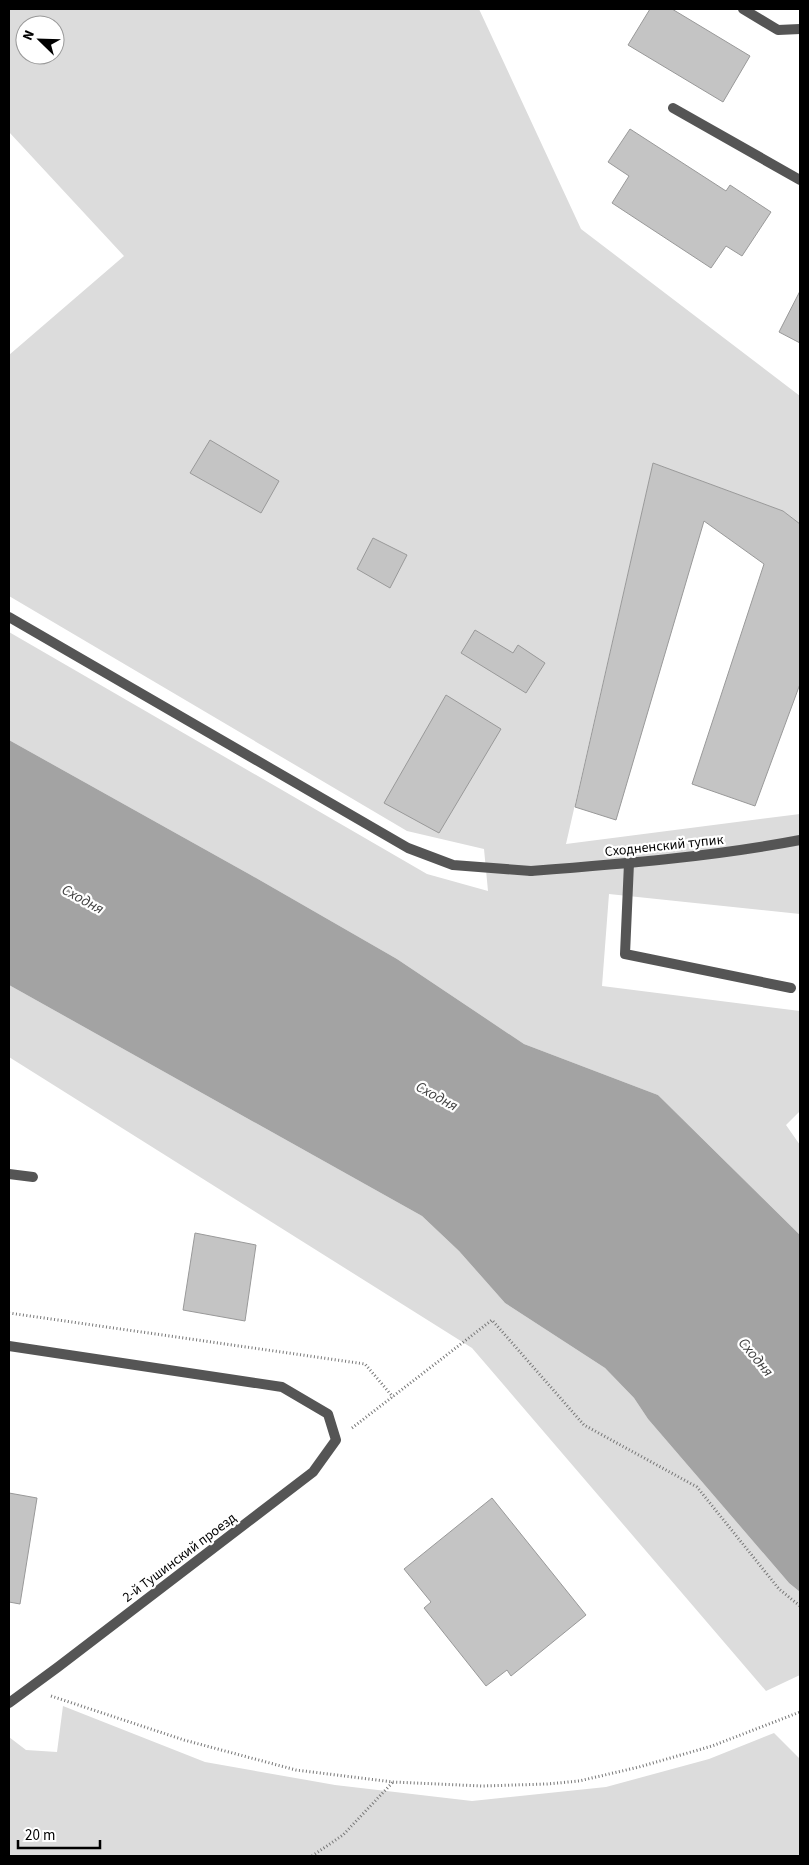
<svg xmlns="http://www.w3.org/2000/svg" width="809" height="1865" viewBox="0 0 809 1865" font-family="'Source Sans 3',sans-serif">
  <rect width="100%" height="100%" fill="#fff"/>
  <g fill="#dcdcdc" fill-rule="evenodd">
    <path d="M9,9H479L581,229L800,396V524L783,511L653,463L566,844L800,814V914L609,894L602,986L800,1011V1111L786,1125L800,1145V1235L658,1095L524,1044L397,959L249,874L9,740V632L427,874L488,891L484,849L407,831L9,596V355L124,256L9,132ZM25,25H55V55H25Z"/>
    <path d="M9,985L422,1216L459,1251L505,1303L605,1368L634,1398L648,1419L789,1583L800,1592V1675L766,1691L472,1348L9,1057Z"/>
    <path d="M63,1706L205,1762L335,1785L472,1801L606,1787L709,1759L774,1733L800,1759V1856H9V1737L26,1750L57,1752Z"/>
  </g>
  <path fill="#a3a3a3" d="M9,740L249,874L397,959L524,1044L658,1095L800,1235V1592L789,1583L648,1419L634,1398L605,1368L505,1303L459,1251L422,1216L9,985Z"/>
  <g fill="#c4c4c4" stroke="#999">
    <path d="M650,9H672L750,56L723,102L628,45Z"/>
    <path d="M630,129L726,191L730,185L771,212L742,256L726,246L711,268L612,203L629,176L608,162Z"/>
    <path d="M800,291V343L779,332Z"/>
    <path d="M210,440L279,481L261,513L190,473Z"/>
    <path d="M653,463L783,511L800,524V684L755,806L692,784L764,564L704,521L616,820L575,807Z"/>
    <path d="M373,538L407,555L390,588L357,569Z"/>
    <path d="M475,630L513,653L518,645L545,663L526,693L461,653Z"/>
    <path d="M446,695L501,729L439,833L384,803Z"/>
    <path d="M195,1233L256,1245L245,1321L183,1310Z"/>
    <path d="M9,1493L37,1498L20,1604L9,1602Z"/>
    <path d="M492,1498L586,1615L511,1676L507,1670L486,1686L424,1608L431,1602L404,1569Z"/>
  </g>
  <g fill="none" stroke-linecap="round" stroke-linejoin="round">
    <g stroke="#777" stroke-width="3" stroke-dasharray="1 2.5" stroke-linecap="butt">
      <path d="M9,1313L365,1364L393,1397"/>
      <path d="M352,1428L492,1320L584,1425L697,1487L779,1589L800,1606"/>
      <path d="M51,1696L184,1740L296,1770L393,1782L482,1786L547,1784L579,1781L639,1767L712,1746L800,1712"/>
      <path d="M312,1856L343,1835L393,1782"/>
    </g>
    <g stroke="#555" stroke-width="10">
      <path d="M743,9L778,30L800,29"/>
      <path d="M673,108L800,180"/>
      <path d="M9,617L408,848L453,865L531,871"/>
      <path d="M629,863L625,954L791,988"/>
      <path d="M9,1174L33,1177"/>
    </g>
    <g stroke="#555" stroke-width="10">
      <path d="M531,871C621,864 711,857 800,840"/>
      <path d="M9,1346L282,1387L328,1414L336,1440L313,1472L58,1667L9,1703"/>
    </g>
  </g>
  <g text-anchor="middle" stroke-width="4.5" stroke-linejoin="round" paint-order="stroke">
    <g font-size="14" fill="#000" stroke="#fff">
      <text transform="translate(664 845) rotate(-6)" y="5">Сходненский тупик</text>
      <text transform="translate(179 1557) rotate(-37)" y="5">2-й Тушинский проезд</text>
    </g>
    <g font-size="15" font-style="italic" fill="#444" stroke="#fff">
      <text transform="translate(83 899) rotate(29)" y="5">Сходня</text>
      <text transform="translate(437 1096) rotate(29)" y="5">Сходня</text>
      <text transform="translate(756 1357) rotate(50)" y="5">Сходня</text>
    </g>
  </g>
  <rect width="809" height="1865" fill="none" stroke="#000000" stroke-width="20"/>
  <g transform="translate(40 40) rotate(293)"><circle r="24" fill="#ffffff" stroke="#999999"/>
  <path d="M0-4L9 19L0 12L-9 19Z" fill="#000000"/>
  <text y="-8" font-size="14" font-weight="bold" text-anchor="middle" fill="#000000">N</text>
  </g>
  <path d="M18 1840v8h82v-8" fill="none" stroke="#000000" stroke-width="2.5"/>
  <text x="25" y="1840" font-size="15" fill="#000000" stroke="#ffffff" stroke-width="4" paint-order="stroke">20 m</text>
</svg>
